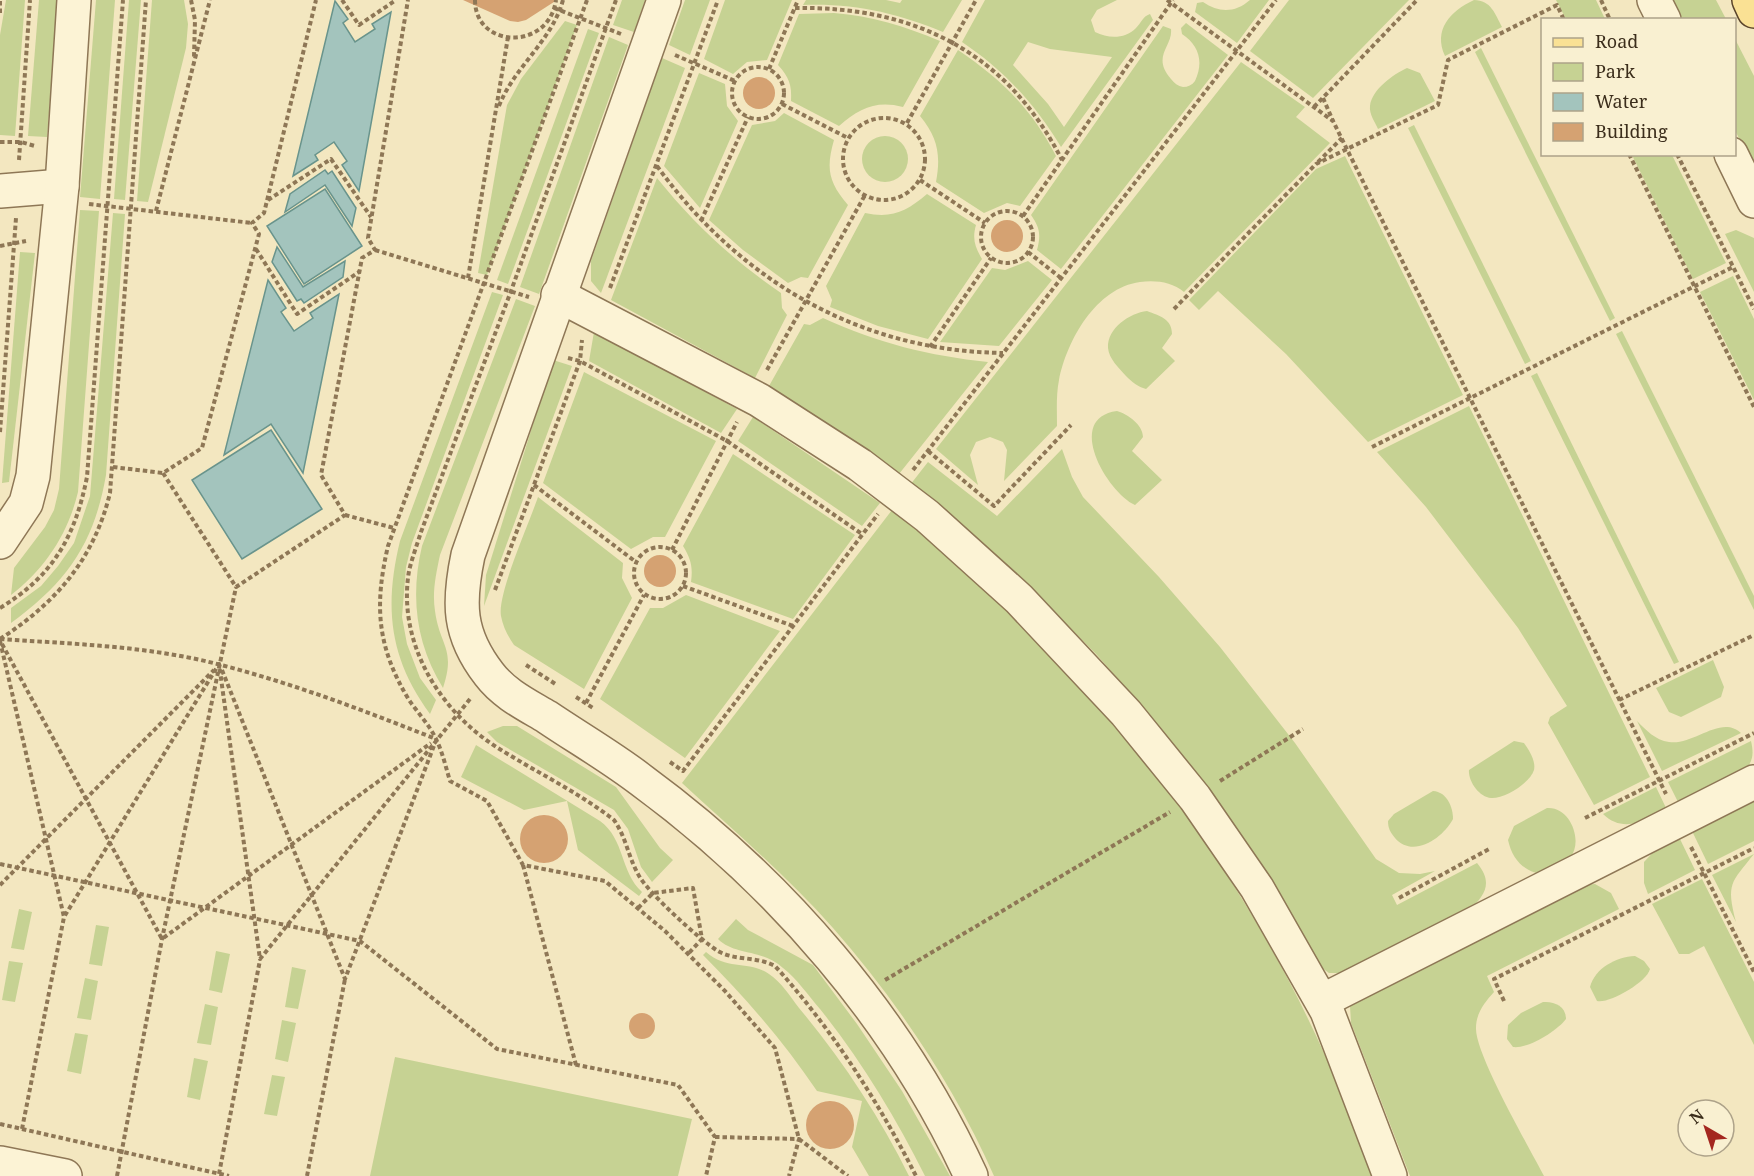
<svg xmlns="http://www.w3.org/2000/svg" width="1754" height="1176" viewBox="0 0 1754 1176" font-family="'Noto Serif',serif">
  <rect width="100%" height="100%" fill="#f3e7c0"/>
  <g fill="#c6d293" fill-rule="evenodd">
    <path d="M6,0H25L15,136L0,135V35Z"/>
    <path d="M39,0H58L47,137L28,136Z"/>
    <path d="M96,0H115L100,199L80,197Z"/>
    <path d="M129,0H141L125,200L114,199Z"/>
    <path d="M152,0H184L188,24L186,48L148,202L137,201Z"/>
    <path d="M622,0H645L634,32L613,25Z"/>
    <path d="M685,0H710L690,55L669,45Z"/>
    <path d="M725,0H792L767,60L747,62L733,74L704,59Z"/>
    <path d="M806,0H886L900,3L902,0H962L943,32C897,13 854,3 803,5Z"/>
    <path d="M985,0H1117L1097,10L1091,20L1095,32C1109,39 1125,39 1136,28C1142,22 1142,17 1150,14L1153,20L1061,147C1035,104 1004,70 962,42ZM1028,42L1050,49L1112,57L1064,127L1048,104L1013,65Z"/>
    <path d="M1250,0H1269L1237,43L1195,12L1197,3L1203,2C1219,13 1235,13 1250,0Z"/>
    <path d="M1289,0H1409L1313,98L1250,51Z"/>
    <path d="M1474,0C1491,0 1495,14 1502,27L1445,56C1433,30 1450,11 1474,0Z"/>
    <path d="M1556,0H1596L1605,19H1566Z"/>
    <path d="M1670,0H1716L1726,19H1680Z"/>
    <path d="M834,13C872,16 904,26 940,41L903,107C877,100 859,108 839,126L791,101C792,85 789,77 778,65L799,14Z"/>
    <path d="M565,21L577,25L487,275L478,273L507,105L521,79Z"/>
    <path d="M1186,23L1228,55L1061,269L1037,250C1041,235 1040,228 1031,215L1163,26L1171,29C1173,47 1151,56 1171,79C1174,83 1178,86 1183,87C1188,87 1192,85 1195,81C1204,62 1199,45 1182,34L1181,28Z"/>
    <path d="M588,29L599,33L508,284L497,280Z"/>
    <path d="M609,37L628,45L539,294L520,287Z"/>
    <path d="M1734,37L1754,76V170L1735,130Z"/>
    <path d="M1481,48L1615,318L1610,321L1475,52Z"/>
    <path d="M958,50C1002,80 1031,108 1056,156L1020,206L1007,203L984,213L936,182C941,155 938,138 920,116Z"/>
    <path d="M662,58L685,68L601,293L591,281V261Z"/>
    <path d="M1241,62L1305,107L1296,117L1330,143L1184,292C1172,282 1156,280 1140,282C1096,288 1067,340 1059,380C1056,395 1057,411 1057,426L1004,481L1007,450L1003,442L990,437L976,442L970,455L978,485L936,449Z"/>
    <path d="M1407,68L1420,73L1435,101L1378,129C1375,122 1369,114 1370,106C1372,89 1394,74 1407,68Z"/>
    <path d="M699,73L725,84L727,106L738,121L700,208L664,166Z"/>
    <path d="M784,113L834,140C826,168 828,182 848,205L808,278L801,277L788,283L743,250L709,220L752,125L775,121Z"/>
    <path d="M1414,125L1531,361L1525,364L1408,128Z"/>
    <circle cx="885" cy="159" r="23"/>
    <path d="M1632,155H1672L1726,263L1693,279Z"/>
    <path d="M1345,156L1463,395L1368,442L1286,354L1218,291L1199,310L1189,300L1316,169Z"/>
    <path d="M657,178C694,224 733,260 781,293L782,308L787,315L755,378L611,300Z"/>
    <path d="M927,194L976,225C972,239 975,247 982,259L928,339L878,326L830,307L832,300L826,286L865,213C892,219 907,211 927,194Z"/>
    <path d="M80,210L99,211L78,492C68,534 45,569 11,595L14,568L45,527L54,510L59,489Z"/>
    <path d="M113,213L125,214L106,475C94,544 67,582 11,623V608L41,586L58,566L74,543L90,496Z"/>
    <path d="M1736,230L1754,238V292L1725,234Z"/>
    <path d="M20,252L35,253L9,482L2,483Z"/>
    <path d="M1028,261L1052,280L999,346L940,342L992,268L1005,270Z"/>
    <path d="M1733,276L1754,319V400L1700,292Z"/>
    <path d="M492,292L503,295L412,543L406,567L402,617L407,644L420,678L436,700L430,714C389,658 384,607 400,541Z"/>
    <path d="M516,299L535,306L440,555C436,574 432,592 435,611C440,647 456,648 443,688C416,644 410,597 422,546Z"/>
    <path d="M1147,311C1160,316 1172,319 1172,334L1162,348L1175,361L1146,389C1138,387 1132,382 1126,376C1119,368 1109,359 1108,348C1107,328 1130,313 1147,311Z"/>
    <path d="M823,318C877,343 930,356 988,362L899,474L769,386L804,324L810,325Z"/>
    <path d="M1622,331L1754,596V610L1616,334Z"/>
    <path d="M594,332L737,409L721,433L589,361Z"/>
    <path d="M553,360L572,366L484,606L486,575Z"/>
    <path d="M584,372L716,441L665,537H653L631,549L543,483Z"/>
    <path d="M1537,373L1679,662L1674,664L1531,376Z"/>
    <path d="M1469,406L1650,777L1594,805L1548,723L1550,717L1567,706L1518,628L1426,507L1377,452Z"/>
    <path d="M1117,411C1128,414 1143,425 1143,437L1132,451L1162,480L1135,505C1107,492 1064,418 1117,411Z"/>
    <path d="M753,417L880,503L862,526L738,441Z"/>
    <path d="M1062,449L1072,477L1083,497L1159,577L1220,647L1295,743L1376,859L1399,873L1420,874L1435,871L1392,895L1397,905L1477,863C1493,882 1486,895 1469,910L1346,973H1329L1322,968L1203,784L1147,712L1096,654L1043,601L910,485L928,462L997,516Z"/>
    <path d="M733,454L855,535L793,619L691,582C693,567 691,559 683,546Z"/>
    <path d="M538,497L623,563L622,578L632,598L584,689L514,645C508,636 503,627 501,616C497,594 530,521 538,497Z"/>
    <path d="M892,510C1110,680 1285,913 1372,1176H994C955,1087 897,1001 833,928C787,876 733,830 682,783Z"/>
    <path d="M686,595L780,631L685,758L600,699L650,608H663Z"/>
    <path d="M1713,660L1724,687L1721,697L1681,717L1669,712L1656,688Z"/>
    <path d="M1637,721C1646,730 1655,740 1669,742C1693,746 1721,714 1741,733L1662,771Z"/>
    <path d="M503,726H517L616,787L660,848L673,860L652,882L641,867L628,829L614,810L497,742L487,732Z"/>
    <path d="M1514,741L1524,743C1529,750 1536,761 1534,770C1530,783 1504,799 1491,798C1479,797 1468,781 1469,770Z"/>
    <path d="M1751,741C1754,754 1753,762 1744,771L1679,804L1668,782Z"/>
    <path d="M476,745L600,821C625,839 620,872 642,892L639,896L578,850L567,801L524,810L461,777Z"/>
    <path d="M1656,787L1667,810C1647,820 1623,834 1603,814Z"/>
    <path d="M1433,791C1447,792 1453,807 1453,819C1443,838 1413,859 1395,838C1390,832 1388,828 1388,821L1394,814Z"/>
    <path d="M1754,799V841L1708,864L1692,831Z"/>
    <path d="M1547,808C1570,806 1584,841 1570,858C1564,866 1549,870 1540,874C1522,870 1512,858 1508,840L1514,826Z"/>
    <path d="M1679,837L1695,870L1648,894L1644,883V862L1658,847Z"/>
    <path d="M1754,854C1731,883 1726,883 1736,922L1712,875Z"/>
    <path d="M1702,879L1754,982V1045L1704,946L1689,954H1679L1652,904Z"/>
    <path d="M1595,884L1611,893L1619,909L1487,976L1494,992C1485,1002 1476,1013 1476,1028C1475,1054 1529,1147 1544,1176H1410L1351,1023L1350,1006L1355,1000L1585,885Z"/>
    <path d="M19,909L32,912L24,950L11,948Z"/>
    <path d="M736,919L748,930L813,965L857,1024L902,1091L950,1176H925C896,1118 861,1060 820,1009C808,995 797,979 783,968C760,948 735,956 718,939Z"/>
    <path d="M96,925L109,927L102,966L89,964Z"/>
    <path d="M216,951L230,954L222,993L209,990Z"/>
    <path d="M706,952C728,971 749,960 769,974C781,982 790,996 799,1008C841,1058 880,1117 909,1176H869L852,1147L862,1101L817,1091C783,1041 745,997 703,955Z"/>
    <path d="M1635,956L1644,961L1650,969C1647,982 1609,1004 1597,1001L1590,987C1595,968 1616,957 1635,956Z"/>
    <path d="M9,961L23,963L15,1002L2,1000Z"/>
    <path d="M292,967L306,970L298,1009L285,1007Z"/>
    <path d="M85,978L98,981L91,1020L77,1018Z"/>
    <path d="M1543,1002C1554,1001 1566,1006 1566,1019C1557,1031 1528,1049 1513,1047L1507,1039L1508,1025L1521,1013Z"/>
    <path d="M205,1004L218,1007L211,1045L197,1043Z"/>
    <path d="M282,1020L296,1023L288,1062L275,1059Z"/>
    <path d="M75,1033L88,1035L81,1074L67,1071Z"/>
    <path d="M395,1057L692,1119L678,1176H370Z"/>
    <path d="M194,1058L208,1061L200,1100L187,1097Z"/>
    <path d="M272,1075L285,1077L277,1116L264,1114Z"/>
  </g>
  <g fill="#a3c4bd" stroke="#69948c" stroke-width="1.5">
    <path d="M335,1L348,19L343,23L355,42L375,29L372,24L391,12L359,191L342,165L347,161L334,142L315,155L318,160L293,176Z"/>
    <path d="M325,170L328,174L332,171L356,208L352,226L325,185L285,212L290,194Z"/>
    <path d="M325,189L362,246L304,284L267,226Z"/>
    <path d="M277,247L303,287L345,261L343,277L304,303L301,299L297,301L272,262Z"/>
    <path d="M268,280L286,308L281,312L294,331L313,318L310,313L339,294L303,473L271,424L224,455Z"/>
    <path d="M271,430L322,509L242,559L192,480Z"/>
  </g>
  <g fill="#d5a272">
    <path d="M463,0H557L526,20L518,22L510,21Z"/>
    <circle cx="759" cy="93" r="16"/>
    <circle cx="1007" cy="236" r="16"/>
    <circle cx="660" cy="571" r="16"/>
    <circle cx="544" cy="839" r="24"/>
    <circle cx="642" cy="1026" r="13"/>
    <circle cx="830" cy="1125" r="24"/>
  </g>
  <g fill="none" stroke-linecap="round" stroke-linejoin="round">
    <defs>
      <g id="minor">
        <path d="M664,0L468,555C458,603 458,634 489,674C504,694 527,705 547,717C578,738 611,757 641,780C780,882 899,1019 971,1176"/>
        <path d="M1654,0L1664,20"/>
        <path d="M1731,154L1754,201"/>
        <path d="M0,191L62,186"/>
        <path d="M558,295L759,400L860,465L927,516L1019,599L1126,713L1195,798L1257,888L1327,1011L1390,1176"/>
        <path d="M0,542L26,503L33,476L62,186L74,0"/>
        <path d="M1322,1001L1754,782"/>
        <path d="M0,1163L65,1176"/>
      </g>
      <path id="major" d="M1749,0L1754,11"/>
    </defs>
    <use href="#minor" stroke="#8e7756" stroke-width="36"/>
    <use href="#major" stroke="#5b452b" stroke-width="36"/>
    <g stroke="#8e7756" stroke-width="4" stroke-dasharray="4.5 3" stroke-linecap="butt">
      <path d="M191,0L195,20L194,57"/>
      <path d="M342,0L359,25L396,0"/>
      <path d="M475,0C475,49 549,51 556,0"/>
      <path d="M587,0L388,546C374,606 377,647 409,700C418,713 431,727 437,741C443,754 446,768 450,781L487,801L523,865L605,881L665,931L725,991L775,1048L799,1139L848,1176"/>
      <path d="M616,0L511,291L421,532C417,545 412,558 409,571C397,642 439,711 498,748C536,772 578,792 614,820C626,837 628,856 638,874C646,891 701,941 718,951C735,961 757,956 775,966C832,1029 878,1101 916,1176"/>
      <path d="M1167,0L1333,121L1666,794"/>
      <path d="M1601,0L1610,20"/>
      <path d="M554,8L621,34"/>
      <path d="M795,8C914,6 1007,52 1062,160"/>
      <path d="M0,13V0"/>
      <path d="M675,55L735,81"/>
      <circle cx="758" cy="93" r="26"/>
      <path d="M769,69L798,0"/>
      <path d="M1323,98L1333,121"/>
      <path d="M782,104L848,138"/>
      <path d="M499,106C514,67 552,41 563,0"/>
      <path d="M1314,107L1417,0"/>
      <circle cx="884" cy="159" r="41"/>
      <path d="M907,123L976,0"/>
      <path d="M0,142H21L35,146"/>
      <path d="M1629,154L1754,407"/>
      <path d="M1677,154L1754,309"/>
      <path d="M19,160L30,0"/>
      <path d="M1318,162L1342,138"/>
      <path d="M657,166C740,281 860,351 1003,353"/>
      <path d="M920,180L985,223"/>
      <path d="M268,200L331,159L371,217"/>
      <path d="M89,204L252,223"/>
      <circle cx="1007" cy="237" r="26"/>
      <path d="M156,211L210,0"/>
      <path d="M1023,216L1173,0"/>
      <path d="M701,221L748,117"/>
      <path d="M0,246L26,241"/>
      <path d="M256,249L297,314L359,272"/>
      <path d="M375,250L529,297"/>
      <path d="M1028,252L1061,278"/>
      <path d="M468,278L508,37"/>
      <path d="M610,288L718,0"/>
      <path d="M1174,309L1316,164L1438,105L1448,60L1557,5L1564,20"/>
      <path d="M930,347L991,258"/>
      <path d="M568,358L580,361L727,441L862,534"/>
      <path d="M767,370L865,195"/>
      <path d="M0,432L16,218"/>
      <path d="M1372,447L1733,267"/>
      <path d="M928,451L994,506L1071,425"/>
      <path d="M113,467L163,473L202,448L259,234L252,223L264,213L316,0"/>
      <path d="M913,470L1276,0"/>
      <path d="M163,473L236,587L345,515L321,475L362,258L375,250L368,238L408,0"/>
      <path d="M534,485L636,562"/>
      <path d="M345,515L394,528"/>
      <circle cx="660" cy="573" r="26"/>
      <path d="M672,550L737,422"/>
      <path d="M683,586L793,626"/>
      <path d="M495,590L580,361L582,340"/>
      <path d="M0,608C53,576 75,537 87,477L123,0"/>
      <path d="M0,639C56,603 94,559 110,493L146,0"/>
      <path d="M0,639C73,644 150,646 221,665C295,684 365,711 436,739"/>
      <path d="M0,641L64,917L219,664L260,959L470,699"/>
      <path d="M2,644L162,939L431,743"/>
      <path d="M526,665L557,685"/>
      <path d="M222,670L345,979L435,743"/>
      <path d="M576,697L593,708"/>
      <path d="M1619,700L1754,635"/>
      <path d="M586,703L644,595"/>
      <path d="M670,762L683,771L878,514"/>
      <path d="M1220,781L1303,729"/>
      <path d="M1585,818L1754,733"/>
      <path d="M1691,847L1754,972"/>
      <path d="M0,864L360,941L497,1049L678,1085L715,1137L706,1176"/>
      <path d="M523,865L576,1065"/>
      <path d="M0,885L214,670"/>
      <path d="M1399,898L1491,848"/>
      <path d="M638,908L653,893L693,888L702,939L688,954"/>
      <path d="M885,980L1170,812"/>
      <path d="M1504,1001L1494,979L1754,848"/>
      <path d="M0,1124L229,1176"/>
      <path d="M22,1129L64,917"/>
      <path d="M715,1137L799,1139L789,1176"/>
      <path d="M219,1174L260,960"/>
      <path d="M117,1176L162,939L236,587"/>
      <path d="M307,1176L345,979"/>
    </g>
    <use href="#minor" stroke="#fcf3d5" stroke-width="33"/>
    <use href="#major" stroke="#fae194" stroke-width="33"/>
  </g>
  <rect x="1541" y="18" width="195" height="138" fill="#f9f0d1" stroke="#ada289" stroke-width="1.5"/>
  <rect x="1553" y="38" width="30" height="9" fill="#fae194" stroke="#ada289" stroke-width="1.5"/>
  <text x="1595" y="48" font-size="18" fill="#3c2e1c">Road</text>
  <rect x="1553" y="63" width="30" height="18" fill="#c6d293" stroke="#ada289" stroke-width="1.5"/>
  <text x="1595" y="78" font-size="18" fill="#3c2e1c">Park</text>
  <rect x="1553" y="93" width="30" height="18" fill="#a3c4bd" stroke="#ada289" stroke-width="1.5"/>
  <text x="1595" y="108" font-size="18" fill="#3c2e1c">Water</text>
  <rect x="1553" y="123" width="30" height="18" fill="#d5a272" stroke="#ada289" stroke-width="1.5"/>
  <text x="1595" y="138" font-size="18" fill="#3c2e1c">Building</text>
  <g transform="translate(1706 1128) rotate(321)"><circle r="28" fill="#f9f0d1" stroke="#ada289" stroke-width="1.5"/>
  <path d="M0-4.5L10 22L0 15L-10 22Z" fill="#a4271f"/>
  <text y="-9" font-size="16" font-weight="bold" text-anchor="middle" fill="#3c2e1c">N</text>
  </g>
</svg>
